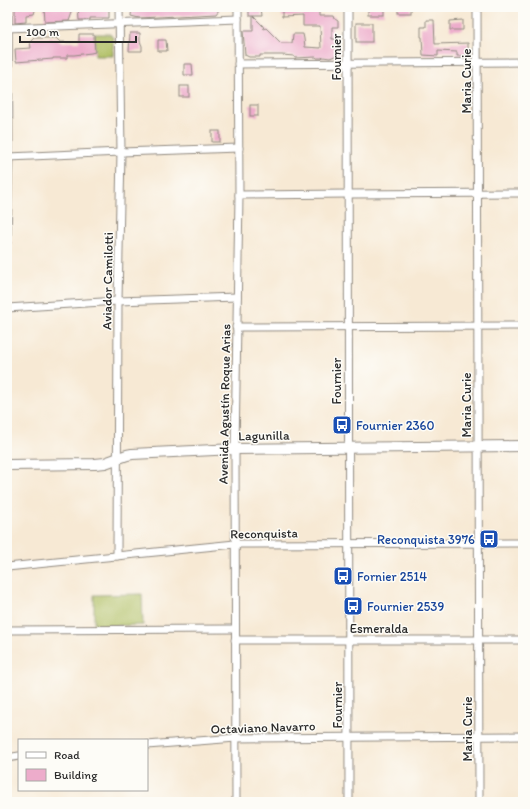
<svg xmlns="http://www.w3.org/2000/svg" width="530" height="809" viewBox="0 0 530 809" font-family="Itim,sans-serif">
  <rect width="100%" height="100%" fill="#fdfcf7"/>
  <filter id="ink" filterUnits="userSpaceOnUse"><feTurbulence type="fractalNoise" baseFrequency=".025" numOctaves="2"/><feDisplacementMap in="SourceGraphic" scale="8" xChannelSelector="R" yChannelSelector="G"/><feConvolveMatrix kernelMatrix="1 2 1 2 8 2 1 2 1" color-interpolation-filters="sRGB"/></filter>
  <filter id="wash" filterUnits="userSpaceOnUse"><feTurbulence type="fractalNoise" baseFrequency=".012" numOctaves="4" result="noise"/><feDisplacementMap in="SourceGraphic" scale="16" xChannelSelector="R" yChannelSelector="G"/><feGaussianBlur stdDeviation="0.9" result="paint"/><feColorMatrix in="noise" values="0 0 0 0 0 0 0 0 0 0 0 0 0 0 0 0 0 1.4 0 .05"/><feComposite in="paint" operator="in"/></filter>
  <g filter="url(#wash)">
    <rect width="100%" height="100%" fill="#f7e9d4"/>
    <g fill="#aebe61" stroke="#6c7446">
      <path d="M94,34H110L113,38V56H95Z"/>
      <path d="M142,594L143,625L94,626V595Z"/>
    </g>
    <g id="blocks">
      <g fill="#edaccb">
        <path d="M15,7H36L34,14L26,15V22L15,23Z"/>
        <path d="M44,7H74L69,21L45,22Z"/>
        <path d="M78,7H109V18H90V20H79Z"/>
        <path d="M132,7H221L216,14L139,18L131,16Z"/>
        <path d="M249,7H261L262,16H249Z"/>
        <path d="M282,7H303V8L319,9V16H334L335,19L338,21V27H332V39H339L336,48H339L340,53L337,57L335,56L330,58L323,57L322,58H317L316,57L295,58L294,56L282,55H260V57H249L245,55L243,31H253V16L263,26L264,29L266,28L281,43H292L293,34H303L304,39L305,47L321,48L320,26H303V16L282,17Z"/>
        <rect x="368" y="7" width="16" height="8"/>
        <rect x="398" y="7" width="13" height="6"/>
        <path d="M426,20H434L435,44L468,43V51L465,56H457V52L438,51V56L423,55L422,37H421V27H426Z"/>
        <path d="M463,20V30H450V21Z"/>
        <rect x="356" y="23" width="16" height="19"/>
        <path d="M130,33H140V41L142,46V51H129Z"/>
        <path d="M79,34H94L95,52L91,53L74,55H67V58H53V59L16,62L15,49L31,48L30,42L34,38H56L60,42H79Z"/>
        <path d="M158,40H166L167,51H158Z"/>
        <path d="M184,64H192L193,75H184Z"/>
        <rect x="180" y="86" width="9" height="11"/>
        <rect x="250" y="105" width="8" height="11"/>
        <rect x="212" y="131" width="8" height="11"/>
      </g>
    </g>
  </g>
  <g filter="url(#ink)">
    <use href="#blocks" fill-opacity="0" stroke="#918a80" stroke-width="1"/>
    <g fill="none" stroke-linecap="round" stroke-linejoin="round">
      <defs>
        <g id="minor">
          <path d="M348,7L349,802"/>
          <path d="M477,7L479,802"/>
          <path d="M7,28L238,19"/>
          <path d="M238,64L523,62"/>
          <path d="M9,157L121,152L239,148"/>
          <path d="M239,195L348,194L523,193"/>
          <path d="M7,242L9,152L8,7"/>
          <path d="M7,308L118,301L237,297"/>
          <path d="M236,327L523,326"/>
          <path d="M117,556L118,301L121,152L119,7"/>
          <path d="M7,567L235,544L523,543"/>
          <path d="M7,630L235,629"/>
          <path d="M235,640H523"/>
          <path d="M147,745L236,738L523,736"/>
          <path d="M7,758L19,756"/>
          <path d="M236,802L235,449L239,195L238,7"/>
        </g>
        <path id="secondary" d="M7,465L95,464L105,463L127,455L132,454L235,449L523,446"/>
      </defs>
      <use href="#minor" stroke="#918a80" stroke-width="9"/>
      <use href="#secondary" stroke="#918a80" stroke-width="12"/>
      <use href="#minor" stroke="#fff" stroke-width="7"/>
      <use href="#secondary" stroke="#fff" stroke-width="10"/>
    </g>
  </g>
  <defs>
    <symbol id="bus-square" viewBox="-11 -11 22 22"><rect x="-9" y="-9" width="18" height="18" rx="4" fill="#1a4fb4" stroke="#fdfcf7"/><path d="M-5-6H5V4H4V6H2V4H-2V6H-4V4H-5ZM-3.5-4V0h7V-4ZM-3.5 1.2v1.5H-2V1.2ZM2 1.2v1.5H3.5V1.2Z" fill="#fff"/></symbol>
  </defs>
  <g fill-rule="evenodd">
    <use href="#bus-square" x="331" y="414" width="22" height="22"/>
    <use href="#bus-square" x="478" y="528" width="22" height="22"/>
    <use href="#bus-square" x="332" y="565" width="22" height="22"/>
    <use href="#bus-square" x="342" y="595" width="22" height="22"/>
  </g>
  <g text-anchor="middle" stroke-width="3" stroke-linejoin="round" paint-order="stroke">
    <g font-size="13" fill="#2b2b2b" stroke="#fdfcf7">
      <text transform="translate(336 57) rotate(-90)" y="5">Fournier</text>
      <text transform="translate(466 81) rotate(-90)" y="5">Maria Curie</text>
      <text transform="translate(107 281) rotate(-89)" y="5">Aviador Camilotti</text>
      <text transform="translate(336 381) rotate(-90)" y="5">Fournier</text>
      <text transform="translate(224 404) rotate(-89)" y="5">Avenida Agustín Roque Arias</text>
      <text transform="translate(466 405) rotate(-90)" y="5">Maria Curie</text>
      <text transform="translate(264 435) rotate(-1)" y="5">Lagunilla</text>
      <text transform="translate(264 533) rotate(-1)" y="5">Reconquista</text>
      <text x="379" y="633">Esmeralda</text>
      <text transform="translate(337 705) rotate(-90)" y="5">Fournier</text>
      <text transform="translate(263 727) rotate(-2)" y="5">Octaviano Navarro</text>
      <text transform="translate(467 729) rotate(-90)" y="5">Maria Curie</text>
    </g>
    <g font-size="13" fill="#164399" stroke="#fdfcf7" text-anchor="start">
      <text x="356" y="430">Fournier 2360</text>
      <text x="475" y="544" text-anchor="end">Reconquista 3976</text>
      <text x="357" y="581">Fornier 2514</text>
      <text x="367" y="611">Fournier 2539</text>
    </g>
  </g>
  <rect width="530" height="809" fill="none" stroke="#fdfcf7" stroke-width="24"/>
  <rect x="18" y="739" width="130" height="52" fill="#fdfcf7" stroke="#a9a8a5"/>
  <rect x="26" y="752" width="20" height="6" fill="#ffffff" stroke="#a9a8a5"/>
  <text x="54" y="759" font-size="12" fill="#2b2b2b">Road</text>
  <rect x="26" y="769" width="20" height="12" fill="#edaccb" stroke="#a9a8a5"/>
  <text x="54" y="779" font-size="12" fill="#2b2b2b">Building</text>
  <path d="M20 36v6h116v-6" fill="none" stroke="#2b2b2b" stroke-width="2"/>
  <text x="26" y="36" font-size="12" fill="#2b2b2b" stroke="#fdfcf7" stroke-width="3" paint-order="stroke">100 m</text>
</svg>
